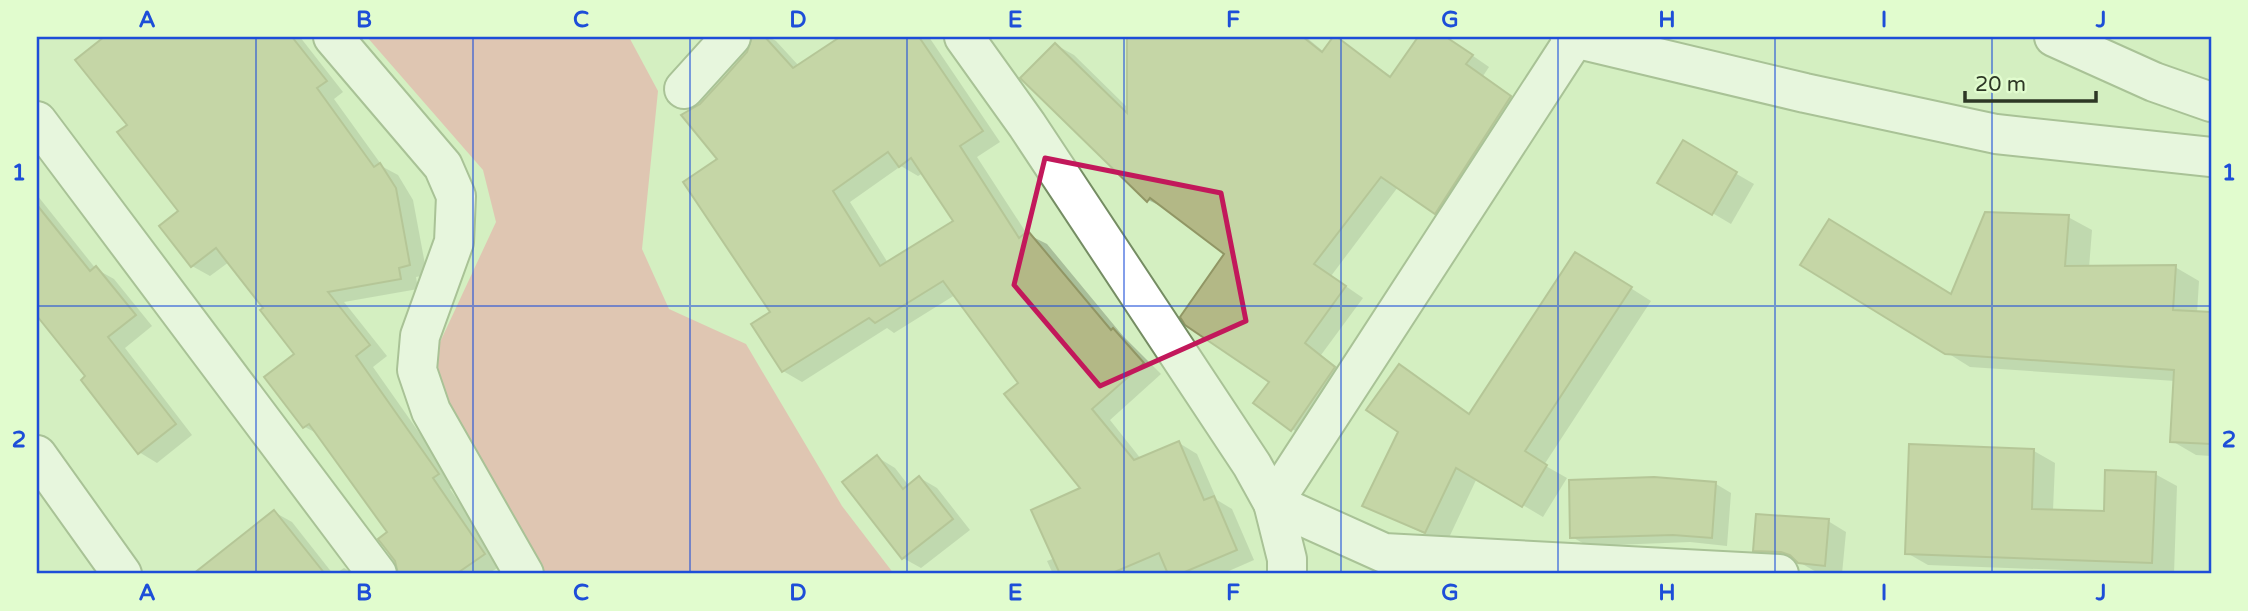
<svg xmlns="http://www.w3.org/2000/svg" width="2248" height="611" viewBox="0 0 2248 611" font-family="'Varela Round',sans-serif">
  <rect width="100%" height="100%" fill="#d4efc1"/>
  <path fill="#ee95a0" d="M367,37H629L658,91L642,249L669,309L746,344L842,506L894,574H543L436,380L434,355L496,222L483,170Z"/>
  <g fill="#0003" fill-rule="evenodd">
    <path d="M108,37H300L343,92L334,99L383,167L398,175L413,200L427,275L416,277L418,289L344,302L387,356L373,367L456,485L450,489L502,565L488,574H400L380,539L389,532L320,435L305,427L296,354L229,262L210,276L192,266L181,211L129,125L78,60Z"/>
    <path d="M753,37H769L776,41L799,66L843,37H929L1000,142L977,157L1027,234L1047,244L1123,336L1161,374L1110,420L1141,459L1179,443L1197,454L1217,500L1232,509L1254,560L1222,574H1053L1047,561L1055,558L1083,489L1020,383L955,295L894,333L887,328L802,382L783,371L773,313L701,105L749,53ZM901,166L918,176L923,173L955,221L888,263L850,202Z"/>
    <path d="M1129,37H1192L1193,62L1214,37H1306L1324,52L1335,37L1392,77L1420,37H1446L1489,67L1483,76L1528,107L1453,223L1398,187L1331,276L1363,298L1321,355L1352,378L1310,440L1292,429L1271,382L1227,254L1167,209L1148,200L1056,45L1074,55L1129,109Z"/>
    <path d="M1683,143L1754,184L1731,224L1660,182Z"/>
    <path d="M37,195L96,269L114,279L152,326L125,348L192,435L157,463L139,452L88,376L37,313Z"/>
    <path d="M2068,217L2092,230L2089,268L2175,267L2199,281L2197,313L2211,314V456L2196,455L2172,441L2175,381L1970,367L1946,352L1952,296Z"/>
    <path d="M1596,266L1651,301L1544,465L1567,478L1543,517L1477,478L1446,544L1365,506L1400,431L1399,367L1471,415Z"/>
    <path d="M2034,451L2055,463L2053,511L2106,513L2155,474L2177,486L2174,574L1928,565L1907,553Z"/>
    <path d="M877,457L895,468L909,486L920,478L937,488L970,530L921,568L903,558Z"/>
    <path d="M1716,484L1731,493L1727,546L1690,542L1588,546L1572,537Z"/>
    <path d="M274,512L292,522L333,574H228L216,558Z"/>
    <path d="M1828,521L1846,532L1842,574L1818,573L1799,562L1773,560L1755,550Z"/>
    <path d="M344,568L355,574H335Z"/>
  </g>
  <g fill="#b3b886" stroke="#919665" stroke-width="2" fill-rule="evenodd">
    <path d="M104,37H292L327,81L317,88L374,167L380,163L396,188L410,265L399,268L401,279L328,292L370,345L356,356L439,474L433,478L485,554L456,574H398L395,561L378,539L387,532L309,424L303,428L264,377L294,354L260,310L263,308L216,248L191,267L159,226L178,211L117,132L127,125L75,60Z"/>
    <path d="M752,37H765L793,68L840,37H919L983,131L960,146L1019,238L1028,231L1111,330L1113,328L1144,363L1092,409L1134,460L1179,441L1204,500L1214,496L1237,550L1180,574H1168L1159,553L1110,574H1060L1031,510L1080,488L1004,394L1018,383L943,281L875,323L869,318L782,372L751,324L770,312L683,182L717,159L681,115L700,104L723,79L747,52ZM888,152L899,167L911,158L953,221L880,266L833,191Z"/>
    <path d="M1127,37H1303L1322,52L1333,37H1337L1390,77L1418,37H1446L1473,55L1466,64L1511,96L1435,214L1381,177L1314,264L1346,286L1305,343L1335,367L1291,431L1253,403L1269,382L1185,325L1180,317L1224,254L1150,198L1147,202L1020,78L1055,43L1127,113Z"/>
    <path d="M1683,140L1737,172L1712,215L1657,183Z"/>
    <path d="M37,205L90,271L96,266L136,315L108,337L176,424L138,454L81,380L85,376L37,316Z"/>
    <path d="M1985,212L2069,215L2065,266L2176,265L2173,310L2211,312V444L2170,442L2174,370L1945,354L1800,265L1829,219L1951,294Z"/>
    <path d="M1575,252L1632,287L1525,451L1547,465L1522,507L1456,468L1425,533L1362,506L1398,432L1366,410L1399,364L1469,414Z"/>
    <path d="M1909,444L2034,449L2032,509L2104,511L2105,470L2156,472L2152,563L1905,554Z"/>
    <path d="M877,455L903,489L919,476L953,519L902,559L842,482Z"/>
    <path d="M1654,477L1716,482L1712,538L1673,535L1570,538L1569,480Z"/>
    <path d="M274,510L325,574H193Z"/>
    <path d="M1756,514L1829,519L1825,566L1798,563L1790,555L1781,552L1753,551Z"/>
  </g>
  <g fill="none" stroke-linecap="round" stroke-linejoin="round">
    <defs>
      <g id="street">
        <path d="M333,37L443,166L456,196L454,242L420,336L417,370L431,411L524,574"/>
        <path d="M964,37L1027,125L1252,465L1273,503L1384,553L1779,574"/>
        <path d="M1570,37L1805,93L1996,134L2211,157"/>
        <path d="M684,89L731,37"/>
        <path d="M37,121L377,574"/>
        <path d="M1287,574V559L1273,503L1575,38"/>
      </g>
      <path id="secondary" d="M37,455L122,574"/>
      <path id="primary" d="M2054,37L2154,82L2211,102"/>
    </defs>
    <use href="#street" stroke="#758d63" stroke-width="42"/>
    <use href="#secondary" stroke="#758d63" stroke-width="42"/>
    <use href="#primary" stroke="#758d63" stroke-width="42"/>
    <use href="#street" stroke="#fff" stroke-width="38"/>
    <use href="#secondary" stroke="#fff" stroke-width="38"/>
    <use href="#primary" stroke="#fff" stroke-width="38"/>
  </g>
  <path d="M0 0H2248V611H0ZM1045,158L1221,193L1246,321L1100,386L1014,285Z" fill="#d4efc1" fill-opacity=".55" fill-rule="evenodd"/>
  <path fill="none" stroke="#c2185b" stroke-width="5" stroke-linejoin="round" d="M1045,158L1221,193L1246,321L1100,386L1014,285Z"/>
  <path fill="none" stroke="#1d4ed8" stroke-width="2" stroke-opacity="0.55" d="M256,37V574M473,37V574M690,37V574M907,37V574M1124,37V574M1341,37V574M1558,37V574M1775,37V574M1992,37V574M37,306H2211"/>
  <rect width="2248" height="611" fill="none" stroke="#e1fcce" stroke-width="77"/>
  <path d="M1965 91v10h131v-10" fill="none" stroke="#2d3725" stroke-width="3.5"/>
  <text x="1975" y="91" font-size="21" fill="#2d3725" stroke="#e1fcce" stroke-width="5" paint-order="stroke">20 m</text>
  <rect x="38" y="38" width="2172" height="534" fill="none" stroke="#1d4ed8" stroke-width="2.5"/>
  <g font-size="23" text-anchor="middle" font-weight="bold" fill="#1d4ed8">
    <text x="147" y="27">A</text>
    <text x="364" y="27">B</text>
    <text x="581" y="27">C</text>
    <text x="798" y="27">D</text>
    <text x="1015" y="27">E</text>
    <text x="1233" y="27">F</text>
    <text x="1450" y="27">G</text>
    <text x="1667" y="27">H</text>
    <text x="1884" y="27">I</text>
    <text x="2101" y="27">J</text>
    <text x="19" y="180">1</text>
    <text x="2229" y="180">1</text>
    <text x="19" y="447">2</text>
    <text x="2229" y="447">2</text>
    <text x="147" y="600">A</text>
    <text x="364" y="600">B</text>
    <text x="581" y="600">C</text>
    <text x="798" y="600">D</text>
    <text x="1015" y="600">E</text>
    <text x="1233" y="600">F</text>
    <text x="1450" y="600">G</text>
    <text x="1667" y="600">H</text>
    <text x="1884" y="600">I</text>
    <text x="2101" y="600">J</text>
  </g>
</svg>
